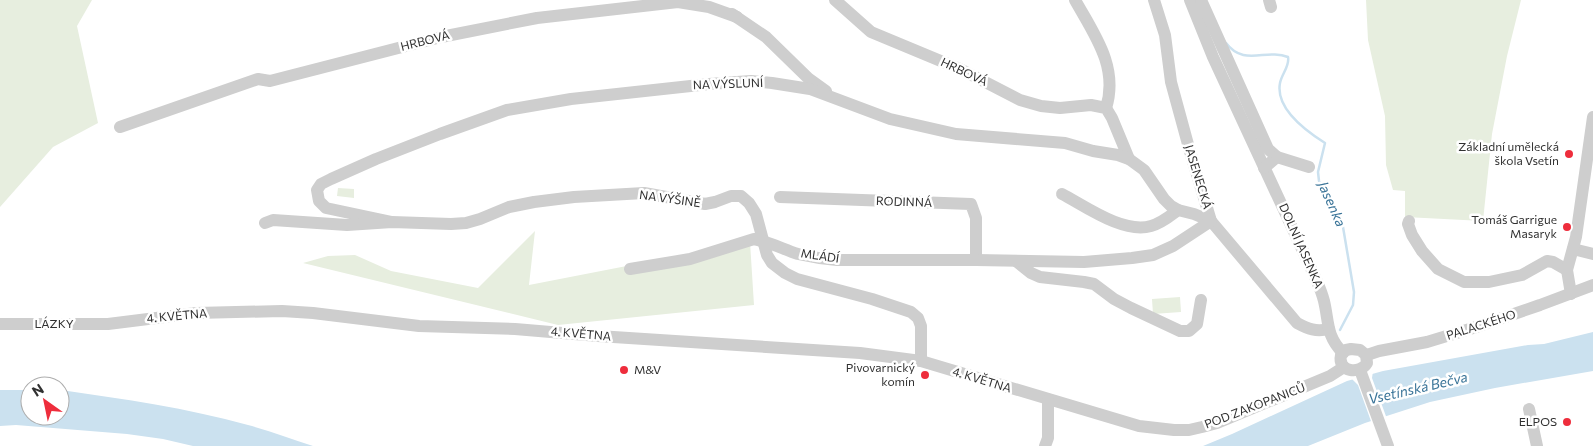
<svg xmlns="http://www.w3.org/2000/svg" width="1593" height="446" viewBox="0 0 1593 446" font-family="Commissioner,sans-serif">
  <rect width="100%" height="100%" fill="#fff"/>
  <g fill="#e7eedf">
    <path d="M0,0H92L77,26L98,123L53,147L0,207Z"/>
    <path d="M1366,0H1521L1507,56L1492,134L1483,221L1405,217V191L1393,190L1386,165L1385,116L1368,40Z"/>
    <path d="M338,188L354,189V198L337,196Z"/>
    <path d="M535,231L529,285L750,242L754,305L558,325L303,263L328,256L355,255L391,271L478,288Z"/>
    <path d="M1180,297L1181,312L1153,314L1152,299Z"/>
  </g>
  <g fill="#cbe1ef">
    <path d="M1593,332V371L1495,388L1430,402L1365,423L1308,446H1203L1232,434L1347,381L1383,371L1528,345L1544,344Z"/>
    <path d="M0,390H30V416H60L61,390C124,399 187,408 248,425C270,431 292,439 313,446H193L163,439L127,434L16,425L0,426Z"/>
  </g>
  <path fill="#fff" d="M1373,371L1372,378L1387,419L1372,424L1358,385L1351,378Z"/>
  <g fill="none" stroke-linecap="round" stroke-linejoin="round">
    <path stroke="#cbe1ef" stroke-width="2.5" d="M1226,43C1244,67 1266,48 1288,57C1290,66 1282,73 1280,83C1275,109 1306,131 1325,143L1318,172L1319,181L1334,207L1343,227L1354,292L1353,305L1340,330"/>
    <g stroke="#cecece" stroke-width="12">
      <path d="M835,0L871,32L960,69L1020,100L1041,106L1060,108L1091,105L1106,108L1112,118L1129,159"/>
      <path d="M1075,0C1094,34 1119,67 1106,108"/>
      <path d="M1154,0L1165,35L1171,82L1189,148L1211,221L1297,323C1308,329 1316,332 1329,329"/>
      <path d="M1190,0L1213,57L1316,279C1319,286 1322,293 1324,301C1329,322 1326,336 1343,353"/>
      <path d="M1201,0L1268,149L1277,157L1264,168"/>
      <path d="M1269,0L1271,7"/>
      <path d="M732,14L766,37L808,78L826,91"/>
      <path d="M120,127L258,79L270,81L441,37L537,18L678,2L709,7L737,17"/>
      <path d="M1277,157L1309,167"/>
      <path d="M1062,194C1085,206 1123,234 1151,226C1162,223 1170,216 1178,210"/>
      <path d="M780,197L971,204L976,218V260"/>
      <path d="M1409,221L1408,224L1412,235L1422,251L1438,269L1464,282H1489L1522,275L1547,261L1553,262L1567,270"/>
      <path d="M392,222L326,208L319,201L317,190L321,184L331,179L376,159L440,134L507,110L571,99L709,84L751,81L772,83L810,89L890,119L956,134L1065,143L1093,151L1118,155L1129,159L1144,170L1164,199L1171,206L1178,210L1194,214L1211,221"/>
      <path d="M265,223L273,220L347,225L392,222L451,224L466,223L480,219L509,207L534,202L574,197L644,193L705,204L715,202L731,196H741L749,203L756,214L767,255L772,263L785,273L797,279L872,299L911,312L918,318L921,326V361"/>
      <path d="M1573,249L1593,254"/>
      <path d="M1016,261L1031,273L1040,277L1084,282L1094,284L1114,299L1131,308L1180,331H1189L1197,324L1201,300"/>
      <path d="M630,269L690,259L754,239C769,242 783,249 798,254C811,257 824,259 837,260H976L1084,262L1132,258L1153,255L1173,246L1211,221"/>
      <path d="M1571,294L1567,270L1576,237L1593,117"/>
      <path d="M0,324H108L196,313L282,311L313,313L419,326L515,329L598,336L860,353L921,361L1139,426L1174,430H1189L1202,427L1217,423L1330,376L1344,367"/>
      <path d="M1351,349L1360,350L1366,355L1367,363C1360,375 1337,372 1341,355L1346,350Z"/>
      <path d="M1367,355L1379,351L1427,342L1473,328L1540,305L1593,285"/>
      <path d="M1360,370L1388,446"/>
      <path d="M1529,409L1537,446"/>
      <path d="M1045,446L1048,438V400"/>
    </g>
  </g>
  <g fill="#ee2d3c" stroke="#fff" stroke-width="2">
    <circle cx="1569" cy="154" r="5"/>
    <circle cx="1567" cy="227" r="5"/>
    <circle cx="624" cy="370" r="5"/>
    <circle cx="925" cy="375" r="5"/>
    <circle cx="1567" cy="422" r="5"/>
  </g>
  <g text-anchor="middle" stroke-width="5" stroke-linejoin="round" paint-order="stroke">
    <g font-size="12" fill="#313131" stroke="#fff">
      <text transform="translate(425 41) rotate(-14)" y="4">HRBOVÁ</text>
      <text transform="translate(964 72) rotate(25)" y="4">HRBOVÁ</text>
      <text transform="translate(728 84) rotate(-2)" y="4">NA VÝSLUNÍ</text>
      <text transform="translate(1198 177) rotate(73)" y="4">JASENECKÁ</text>
      <text transform="translate(670 199) rotate(8)" y="4">NA VÝŠINĚ</text>
      <text transform="translate(904 202) rotate(2)" y="4">RODINNÁ</text>
      <text transform="translate(1301 246) rotate(66)" y="4">DOLNÍ JASENKA</text>
      <text transform="translate(820 256) rotate(8)" y="4">MLÁDÍ</text>
      <text transform="translate(177 316) rotate(-5)" y="4">4. KVĚTNA</text>
      <text x="54" y="328">LÁZKY</text>
      <text transform="translate(1481 325) rotate(-18)" y="4">PALACKÉHO</text>
      <text transform="translate(581 334) rotate(5)" y="4">4. KVĚTNA</text>
      <text transform="translate(982 380) rotate(17)" y="4">4. KVĚTNA</text>
      <text transform="translate(1255 406) rotate(-21)" y="4">POD ZAKOPANICŮ</text>
    </g>
    <g font-size="12" fill="#313131" stroke="#fff" text-anchor="end">
      <text x="1559" y="151">Základní umělecká<tspan x="1559" dy="14">škola Vsetín</tspan></text>
      <text x="1557" y="224">Tomáš Garrigue<tspan x="1557" dy="14">Masaryk</tspan></text>
      <text x="915" y="372">Pivovarnický<tspan x="915" dy="14">komín</tspan></text>
      <text x="634" y="374" text-anchor="start">M&amp;V</text>
      <text x="1557" y="426">ELPOS</text>
    </g>
    <g font-size="14" font-style="italic" fill="#3a7498" stroke="#fff">
      <text transform="translate(1332 204) rotate(66)" y="5">Jasenka</text>
      <text transform="translate(1418 388) rotate(-13)" y="5">Vsetínská Bečva</text>
    </g>
  </g>
  <g transform="translate(45 401) rotate(327)"><circle r="24" fill="#ffffff" stroke="#adadad"/>
  <path d="M0-4L9 19L0 12L-9 19Z" fill="#ee2d3c"/>
  <text y="-8" font-size="14" font-weight="bold" text-anchor="middle" fill="#313131">N</text>
  </g>
</svg>
